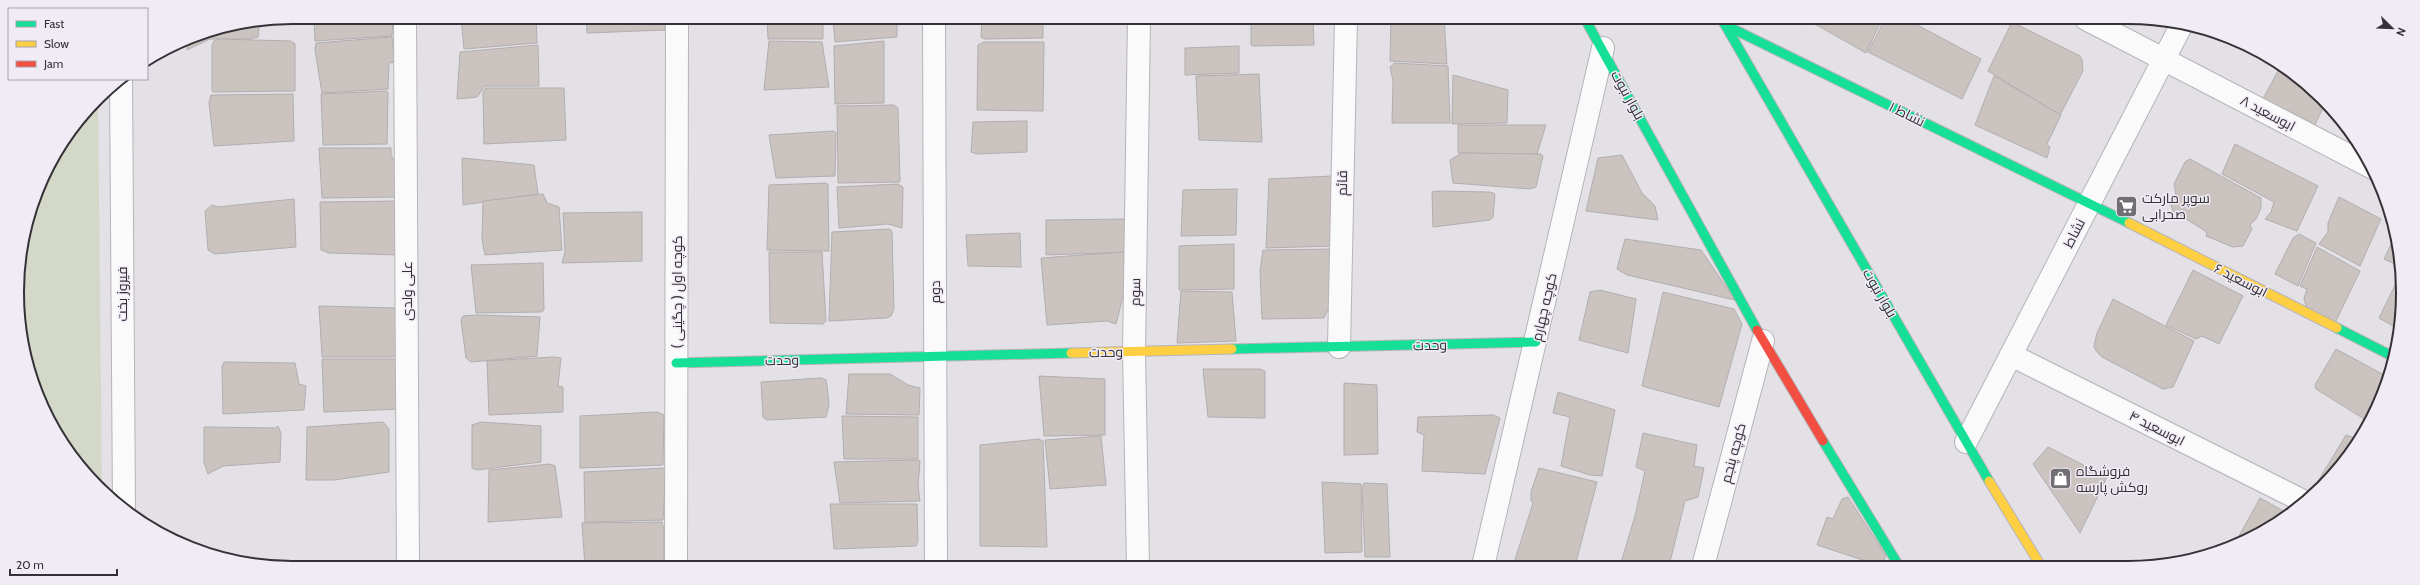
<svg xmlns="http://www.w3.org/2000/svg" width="2420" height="585" viewBox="0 0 2420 585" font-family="Cabin,Cairo,sans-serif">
  <rect width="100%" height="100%" fill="#e3e0e6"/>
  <path fill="#d4d8c9" d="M98,99L102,490C80,467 61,443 46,415C31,386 26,357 23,325C21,309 17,290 18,274C21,207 54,146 98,99Z"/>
  <g fill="#cbc3bf" stroke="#b1aeb0">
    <path d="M314,17H393L392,36L315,41Z"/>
    <path d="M461,17H536L537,43L464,49Z"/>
    <path d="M586,17H665V30L587,33Z"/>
    <path d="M767,18H823V39H768Z"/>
    <path d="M833,18H897V37L835,42Z"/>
    <path d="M982,18H1043V38L984,39L981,37Z"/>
    <path d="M1251,18H1313L1314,45L1254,46L1251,45Z"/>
    <path d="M1391,18H1444L1447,64L1390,61Z"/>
    <path d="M1793,19H1882L1866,53L1815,24L1809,23L1805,25Z"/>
    <path d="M1885,19H1906L1981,59L1962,99L1868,52Z"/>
    <path d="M260,20L258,37L249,39H210L187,50L188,38L239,22Z"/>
    <path d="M2012,22L2080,56L2082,60L2083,71L2060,115L1988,71Z"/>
    <path d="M392,37L395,62L389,63L388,89L322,93L315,50L316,43Z"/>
    <path d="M218,39L291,41L295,44V91L213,92L212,90V45L214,41Z"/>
    <path d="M769,41L822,42L829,87L764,90Z"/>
    <path d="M884,41V103L835,104L834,46Z"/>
    <path d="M984,42H1044L1043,111L977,110L978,45Z"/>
    <path d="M538,45L539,86H485L477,97L457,99L460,52Z"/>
    <path d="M1239,46V73L1185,75V48Z"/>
    <path d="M1394,63L1448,66L1450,123H1392L1393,81L1390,67Z"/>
    <path d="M2281,65L2309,86L2325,103L2315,125L2263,99Z"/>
    <path d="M1259,74L1262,142L1199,140L1196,76Z"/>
    <path d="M1453,75L1508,90L1507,123L1452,124Z"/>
    <path d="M1994,76L2061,115L2047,144L2050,147L2047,158L1975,125Z"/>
    <path d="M486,88H564L566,140L484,144L483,92Z"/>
    <path d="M386,91L388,92L387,144L323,145L321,94Z"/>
    <path d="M293,94L294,141L214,146L209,103L211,95Z"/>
    <path d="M894,105L898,108L900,182L838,183L837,106Z"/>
    <path d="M1027,121V152L977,154L971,152L973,122Z"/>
    <path d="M1458,125H1546L1537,154L1458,153Z"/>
    <path d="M834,131L836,133L835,176L776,178L769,135Z"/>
    <path d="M2235,144L2318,186L2297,231L2265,219L2271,212L2274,202L2222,174Z"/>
    <path d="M319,148H391V155L398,166V197L322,198Z"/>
    <path d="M1462,153L1541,154L1543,156L1536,187L1530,189L1453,183L1450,160Z"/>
    <path d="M1622,155L1642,193L1655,206L1658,220L1586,211L1598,158Z"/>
    <path d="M462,158L534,165L538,194L463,205Z"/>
    <path d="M2190,159L2261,198V208L2256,219L2250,225L2252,229L2243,246L2233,247L2206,236L2207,232L2173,211L2171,205L2176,195L2174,184L2185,162Z"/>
    <path d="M1332,176L1336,246L1266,248L1269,179Z"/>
    <path d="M825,183L828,184V189L829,251L767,250L769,185Z"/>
    <path d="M898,184L903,187L902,228L888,224L839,228L837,187Z"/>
    <path d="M1237,189L1236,235L1181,236L1183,190Z"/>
    <path d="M1438,191L1490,192L1495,194L1493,217L1490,220L1433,227L1432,192Z"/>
    <path d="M543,194L547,203L559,207L562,250L485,255L482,240L483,201Z"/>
    <path d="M2339,197L2381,219L2360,266L2319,244L2328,232V223Z"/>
    <path d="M294,199L296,247L215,254L208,250L205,211L212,205L218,207Z"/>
    <path d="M400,201L401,255L329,253L321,250L320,202Z"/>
    <path d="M642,212V261L562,263L565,252L563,213Z"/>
    <path d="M1131,219V252L1046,255V220Z"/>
    <path d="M890,229L892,232L894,309L891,316L887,318L829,321L832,232Z"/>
    <path d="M1020,233L1021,267L968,266L966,235Z"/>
    <path d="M2299,234L2316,243L2298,286L2275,274L2293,238Z"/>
    <path d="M2396,234L2401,267L2384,259Z"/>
    <path d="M1625,239L1701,250L1735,300L1627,275L1617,269Z"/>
    <path d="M1234,244V289L1179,290V246Z"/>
    <path d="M2317,247L2360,271L2335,323L2307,309L2304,299L2307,289L2300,286Z"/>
    <path d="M1335,249L1340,284L1324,318L1262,319L1260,271L1263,250Z"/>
    <path d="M769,252H822L826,321L823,324L770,323Z"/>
    <path d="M1124,252L1125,289L1116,324L1107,321L1047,325L1041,258Z"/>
    <path d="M543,263L544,310L542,312L476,313L471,265Z"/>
    <path d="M2193,270L2243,296L2219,344L2202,336L2196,339L2166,325Z"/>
    <path d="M2402,271V275L2400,330L2379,318Z"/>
    <path d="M1600,290L1636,299L1628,353L1579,340L1590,292Z"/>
    <path d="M1181,291L1232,292L1236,341L1177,343Z"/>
    <path d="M1663,292L1734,309L1742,324L1719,407L1642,386Z"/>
    <path d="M2113,299L2194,341L2173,387L2163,389L2102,357L2096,351L2094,346L2097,333Z"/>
    <path d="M319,306L396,308L399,355L392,357H322Z"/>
    <path d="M477,315L540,317L537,356L471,362L466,358L461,320L463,316Z"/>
    <path d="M2336,349L2386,376L2374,415L2369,422L2316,389L2315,385Z"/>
    <path d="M553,357L561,358L558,386L563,387V412L489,415L487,361Z"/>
    <path d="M322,359H397L402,409L324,412Z"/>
    <path d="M224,362L295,363L299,384L306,386L304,410L223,414L222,367Z"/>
    <path d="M1203,369H1260L1265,371V418L1208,417Z"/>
    <path d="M849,374H890L908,385L920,388L919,415L846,414Z"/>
    <path d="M1039,376L1105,379V435L1044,436Z"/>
    <path d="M821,378L826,380L827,385L829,405L826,417L767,420L763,417L761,382Z"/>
    <path d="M1344,383L1377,385L1378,454L1344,455Z"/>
    <path d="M1558,392L1615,410L1602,476L1590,475L1561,466L1570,417L1553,413Z"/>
    <path d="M657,412L664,415L663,465L580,468V416Z"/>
    <path d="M1493,415L1500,418L1485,474L1422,471L1424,435L1417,432L1418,417Z"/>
    <path d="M842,416L918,417V459H844Z"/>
    <path d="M383,422L389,429V472L334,480H306L307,427Z"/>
    <path d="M481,422L541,426V462L477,470L472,468V425Z"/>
    <path d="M278,426L281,433L280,462L223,466L208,474L204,462V427L276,428Z"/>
    <path d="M1643,433L1697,445L1694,466L1704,468L1698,497L1685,501L1669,566H1620L1635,516L1645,471L1636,467Z"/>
    <path d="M2346,435L2357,439L2324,485L2317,483Z"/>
    <path d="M1101,436L1106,485L1050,489L1045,440Z"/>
    <path d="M1039,439L1043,441L1047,547L980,546V445Z"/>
    <path d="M2048,447L2107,477L2080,533L2033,464Z"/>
    <path d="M918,460L920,461L918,486L920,501L840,503L834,462Z"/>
    <path d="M550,464L555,466L562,517L488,522L489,470Z"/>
    <path d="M666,468L663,520L585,522L584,472Z"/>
    <path d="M1539,468L1597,482L1575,566H1513L1533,503L1531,501V492Z"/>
    <path d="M1322,482L1361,484L1362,552L1325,553Z"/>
    <path d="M1364,483L1387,484L1390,557H1365L1362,487Z"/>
    <path d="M1848,497L1886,556L1881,566L1817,545L1827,517L1833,519L1842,499Z"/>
    <path d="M2260,498L2287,513L2247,540L2239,536Z"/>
    <path d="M830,504H917L918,541L916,546L834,549Z"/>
    <path d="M662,522L664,529V566H585L582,523Z"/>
    <path d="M1733,561L1749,566H1731Z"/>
    <path d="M1390,563L1409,566H1390Z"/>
  </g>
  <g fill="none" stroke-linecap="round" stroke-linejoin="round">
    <defs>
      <g id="street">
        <path d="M405,17L408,566"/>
        <path d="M934,18L936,566"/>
        <path d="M2086,19L2373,168"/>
        <path d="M121,79L124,509"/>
        <path d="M1339,347L1346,18"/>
        <path d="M2011,355L2303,501"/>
        <path d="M1966,442L2182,24"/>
        <path d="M676,566L677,17"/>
        <path d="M1138,566L1134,352L1139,18"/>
        <path d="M1483,566L1603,48"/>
        <path d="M1703,566L1763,341"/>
      </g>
      <g id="fast">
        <path d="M1585,19L1757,330"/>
        <path d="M1724,23L1989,481"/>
        <path d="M1725,25L2129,223"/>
        <path d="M2337,328L2392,356"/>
        <path d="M1232,349L1536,342"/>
        <path d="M676,363L1071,353"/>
        <path d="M1823,441L1899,566"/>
      </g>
      <g id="slow">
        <path d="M2129,223L2337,328"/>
        <path d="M1071,353L1232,349"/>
        <path d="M1989,481L2041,566"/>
      </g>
      <path id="jam" d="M1757,330L1823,441"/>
    </defs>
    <use href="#street" stroke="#b6b4b9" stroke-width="24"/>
    <use href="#fast" stroke="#b6b4b9" stroke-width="11"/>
    <use href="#slow" stroke="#b6b4b9" stroke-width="11"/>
    <use href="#jam" stroke="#b6b4b9" stroke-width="11"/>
    <use href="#street" stroke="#fbfafb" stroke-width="22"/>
    <use href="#fast" stroke="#16e098" stroke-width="9"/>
    <use href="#slow" stroke="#ffcf43" stroke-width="9"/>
    <use href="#jam" stroke="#f24e42" stroke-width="9"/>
  </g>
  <defs>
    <symbol id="supermarket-square" viewBox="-11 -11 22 22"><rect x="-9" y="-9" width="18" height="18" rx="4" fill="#716f74" stroke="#f1ebf6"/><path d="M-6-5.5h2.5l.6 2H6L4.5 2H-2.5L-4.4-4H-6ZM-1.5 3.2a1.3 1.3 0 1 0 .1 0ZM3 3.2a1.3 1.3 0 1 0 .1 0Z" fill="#fff"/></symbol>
    <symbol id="shop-square" viewBox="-11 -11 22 22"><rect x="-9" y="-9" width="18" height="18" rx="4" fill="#716f74" stroke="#f1ebf6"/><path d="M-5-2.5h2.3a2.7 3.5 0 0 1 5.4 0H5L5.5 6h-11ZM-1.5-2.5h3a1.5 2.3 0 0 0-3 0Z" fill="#fff"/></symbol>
  </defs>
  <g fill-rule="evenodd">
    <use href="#supermarket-square" x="2114" y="194" width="25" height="25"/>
    <use href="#shop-square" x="2048" y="466" width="25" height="25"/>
  </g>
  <g text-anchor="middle" stroke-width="3" stroke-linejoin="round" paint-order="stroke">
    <g font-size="14" fill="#343236" stroke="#f1ebf6">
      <text transform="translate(1628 95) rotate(61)" y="5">بلوار نبوت</text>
      <text transform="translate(2268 113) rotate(28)" y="5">ابوسعید ۸</text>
      <text transform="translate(1907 114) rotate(26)" y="5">نشاط ۱</text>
      <text transform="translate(1342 183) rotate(-89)" y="5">قائم</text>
      <text transform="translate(2074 233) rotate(-63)" y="5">نشاط</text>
      <text transform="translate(2241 280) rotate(27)" y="5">ابوسعید ۶</text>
      <text transform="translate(407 291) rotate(-90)" y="5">علی ولدی</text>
      <text transform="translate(677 292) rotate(-90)" y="5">کوچه اول ( چگینی )</text>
      <text transform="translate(935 292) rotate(-90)" y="5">دوم</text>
      <text transform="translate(1135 292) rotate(-89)" y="5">سوم</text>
      <text transform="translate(1880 293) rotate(60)" y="5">بلوار نبوت</text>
      <text transform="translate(122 294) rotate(-90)" y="5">فیروز بخت</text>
      <text transform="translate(1544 307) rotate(-77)" y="5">کوچه چهارم</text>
      <text transform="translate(1430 345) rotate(-1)" y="5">وحدت</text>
      <text transform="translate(1106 352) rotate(-1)" y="5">وحدت</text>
      <text transform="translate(782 360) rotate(-1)" y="5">وحدت</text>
      <text transform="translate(2157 428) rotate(27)" y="5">ابوسعید ۴</text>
      <text transform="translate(1733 453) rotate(-75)" y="5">کوچه پنجم</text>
    </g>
    <g font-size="14" fill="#343236" stroke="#f1ebf6" text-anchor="start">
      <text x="2142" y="203">سوپر مارکت<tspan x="2142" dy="16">صحرابی</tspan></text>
      <text x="2076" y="476">فروشگاه<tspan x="2076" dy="16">روکش پارسه</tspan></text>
    </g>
  </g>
  <path d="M0 0H2420V585H0ZM292 24H2128A268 268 0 0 1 2396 292V293A268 268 0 0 1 2128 561H292A268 268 0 0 1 24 293V292A268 268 0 0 1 292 24Z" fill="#f1ebf6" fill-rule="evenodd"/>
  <path fill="none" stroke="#343236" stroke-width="2" d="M292 24H2128A268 268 0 0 1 2396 292V293A268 268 0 0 1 2128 561H292A268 268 0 0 1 24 293V292A268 268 0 0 1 292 24Z"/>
  <rect x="8" y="8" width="140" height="72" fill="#f1ebf6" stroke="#a5a1a9"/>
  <rect x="16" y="21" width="20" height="6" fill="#16e098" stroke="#a5a1a9"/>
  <text x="44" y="28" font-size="12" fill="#343236">Fast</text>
  <rect x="16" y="41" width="20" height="6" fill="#ffcf43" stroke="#a5a1a9"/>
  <text x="44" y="48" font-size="12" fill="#343236">Slow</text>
  <rect x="16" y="61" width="20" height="6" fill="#f24e42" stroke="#a5a1a9"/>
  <text x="44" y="68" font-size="12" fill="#343236">Jam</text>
  <g transform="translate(2392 28) rotate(113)" stroke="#f1ebf6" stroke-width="3" paint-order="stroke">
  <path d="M0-3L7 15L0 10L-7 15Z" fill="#343236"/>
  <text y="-6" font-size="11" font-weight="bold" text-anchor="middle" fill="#343236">N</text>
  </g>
  <path d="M10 569v6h107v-6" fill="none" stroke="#343236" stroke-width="2"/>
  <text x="16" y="569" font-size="12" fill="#343236" stroke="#f1ebf6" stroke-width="3" paint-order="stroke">20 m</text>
</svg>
